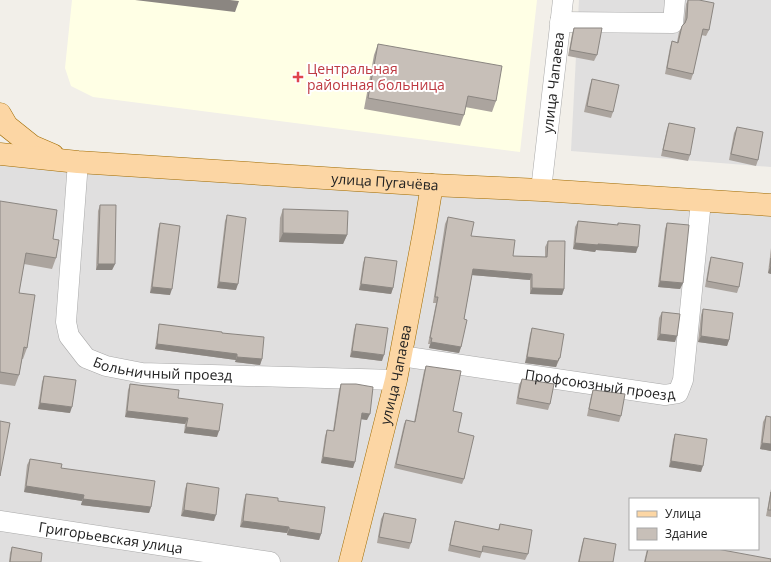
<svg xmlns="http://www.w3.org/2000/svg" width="771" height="562" viewBox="0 0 771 562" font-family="'Open Sans',sans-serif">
  <rect width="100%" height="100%" fill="#f2efe9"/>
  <g fill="#e0dfdf" fill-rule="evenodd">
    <path d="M579,0H771V167L571,151Z"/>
    <path d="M0,154L771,205V562H0ZM630,499H758V549H630Z"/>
  </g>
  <path fill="#ffffe5" d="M72,0H537L520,152L93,97L71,86L65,68Z"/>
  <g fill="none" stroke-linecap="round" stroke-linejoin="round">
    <defs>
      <g id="minor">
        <path d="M560,22L673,23L675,0"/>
        <path id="s1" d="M78,162L66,322L69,336L86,358L106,366L142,373L396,380"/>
        <path id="s2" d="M541,190L563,0"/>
        <path id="s3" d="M401,356L665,395L678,393L683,380L701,201"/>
        <path id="s4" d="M0,521L270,562"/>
      </g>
      <g id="major">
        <path d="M0,114L7,126L32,146L53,155"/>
        <path id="s5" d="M0,154L78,162L432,185L541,190L771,205"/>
        <path id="s6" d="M350,562L396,380L425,227L432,185"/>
      </g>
    </defs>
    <use href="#minor" stroke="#a9a9a9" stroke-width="21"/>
    <use href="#major" stroke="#a06b00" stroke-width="23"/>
    <use href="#minor" stroke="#fff" stroke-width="20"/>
    <use href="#major" stroke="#fcd6a4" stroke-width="22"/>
  </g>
  <g fill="#aba49e">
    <path d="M688,0H699L709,30L706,36L701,35L693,74L691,80L665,74L670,47L672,41L677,42L679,32L682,26L684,23L686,4Z"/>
    <path d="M574,28L597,55L594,61L568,56L572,34Z"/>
    <path d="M378,44L496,101L492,112L465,107L464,115L460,126L364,109L374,55Z"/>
    <path d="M592,79L613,112L611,118L584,112L590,85Z"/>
    <path d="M669,123L690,155L688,161L661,156L667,129Z"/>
    <path d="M737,127L758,160L756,166L729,160L734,133Z"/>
    <path d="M0,201L53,239L56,258L52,269L24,264L19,293L27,348L23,359H22L19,375L15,386L0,384Z"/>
    <path d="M100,205L115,264L112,270H96L98,211Z"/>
    <path d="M283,209L347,235L343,244L279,242L280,218Z"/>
    <path d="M227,215L236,290L217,288L225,221Z"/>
    <path d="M448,217L471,236L513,256L545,257V247L548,241L564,289L562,295L530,294V280L472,275L464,319L461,347L459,353L429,348L430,344H428L436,303H433L445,224Z"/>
    <path d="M578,221L617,225L618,223L636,253L596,250L595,252L573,249L575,227Z"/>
    <path d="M160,223L170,295L150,293L158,229Z"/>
    <path d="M667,223L683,283L680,289L658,287L665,229Z"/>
    <path d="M771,248V274L768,273Z"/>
    <path d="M365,257L393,288L391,294L359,290L363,263Z"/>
    <path d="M711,257L739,287L737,293L705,287L709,263Z"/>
    <path d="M703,309L729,340L727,346L698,342L701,315Z"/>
    <path d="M662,312L675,342L657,340L659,318Z"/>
    <path d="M159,324L222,333L262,359L260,365L235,362L236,360L155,349L158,329Z"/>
    <path d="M356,324L382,361L350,357L354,330Z"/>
    <path d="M532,328L560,358L556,367L525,363L530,334Z"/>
    <path d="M426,366L453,411L458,432L464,479L462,484L394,468L404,424L406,420L414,422L424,371Z"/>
    <path d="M44,376L70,413L38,409L42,382Z"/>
    <path d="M522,379L550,404L548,410L516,404L519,385Z"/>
    <path d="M130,384L178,398L217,437L184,433L185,424L125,417L128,390Z"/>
    <path d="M341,384L367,420L361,419L353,468L321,463L325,436L327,430L333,431L339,390Z"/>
    <path d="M593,390L621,416L619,422L587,416L591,396Z"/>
    <path d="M766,416L771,451L760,449L763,422Z"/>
    <path d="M675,434L701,472L669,467L673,440Z"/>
    <path d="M30,459L61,468L151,507L149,513L81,505L82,501L24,492L27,465Z"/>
    <path d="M187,483L214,521L181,516L185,489Z"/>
    <path d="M771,489V517L766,516Z"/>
    <path d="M246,494L278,501L321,534L319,540L287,535V533L240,527L244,500Z"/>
    <path d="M384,513L411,543L409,549L377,543L381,519Z"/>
    <path d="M455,521L498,530L500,524L528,554L525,560L482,552L480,558L448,551L453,527Z"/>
    <path d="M584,538L613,562H578L582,544Z"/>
    <path d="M12,547L41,562H9L10,553Z"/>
    <path d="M647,549H717L771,562H644Z"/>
  </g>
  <g fill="#8b8681">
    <path d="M135,0H230L239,1L235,12Z"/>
    <path d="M283,233L347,235L343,244L279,242Z"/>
    <path d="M575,243L598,244L638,247L636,253L596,250L595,252L573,249Z"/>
    <path d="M98,264H115L112,270H96Z"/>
    <path d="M770,267H771V274L768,273Z"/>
    <path d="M473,269L532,274L530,280L471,275Z"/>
    <path d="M660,281L683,283L680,289L658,287Z"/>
    <path d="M219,282L238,284L236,290L217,288Z"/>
    <path d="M361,284L393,288L391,294L359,290Z"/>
    <path d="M152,287L172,289L170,295L150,293Z"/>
    <path d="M532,288L564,289L562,295L530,294Z"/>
    <path d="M660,334L677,336L675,342L657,340Z"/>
    <path d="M701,336L729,340L727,346L698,342Z"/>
    <path d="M431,342L461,347L459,353L429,348Z"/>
    <path d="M157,344L237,354L236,360L155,349Z"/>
    <path d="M352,351L384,355L382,361L350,357Z"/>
    <path d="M237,357L262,359L260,365L235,362Z"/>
    <path d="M527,357L558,361L556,367L525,363Z"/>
    <path d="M40,403L72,407L70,413L38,409Z"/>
    <path d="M127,411L188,418L185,424L125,417Z"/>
    <path d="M362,413L370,414L367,420L360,419Z"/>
    <path d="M186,427L219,431L217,437L184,433Z"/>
    <path d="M762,443L771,444V451L760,449Z"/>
    <path d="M323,457L355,462L353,468L321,463Z"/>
    <path d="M671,461L703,466L701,472L669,467Z"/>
    <path d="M26,486L84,495L82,501L24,492Z"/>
    <path d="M83,499L151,507L149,513L81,505Z"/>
    <path d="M184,510L216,515L214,521L181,516Z"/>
    <path d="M243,521L289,527L287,533L240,527Z"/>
    <path d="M289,529L321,534L319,540L287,535Z"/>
  </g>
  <g fill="#c7bfb8" stroke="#8b8681">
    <path d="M688,0H699L714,3L709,30L703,29L693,74L667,68L672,41L678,43L682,26L685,23L687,18Z"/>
    <path d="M574,28H602L597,55L570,50Z"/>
    <path d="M378,44L502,66L496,101L468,96L464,115L368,98Z"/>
    <path d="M592,79L619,85L613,112L587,106Z"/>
    <path d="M669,123L695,128L690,155L663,150Z"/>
    <path d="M737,127L763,132L758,160L731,154Z"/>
    <path d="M0,201L57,210L53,239L59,240L56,258L26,253L19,293L35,295L27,348L24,347L19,375L0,372Z"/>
    <path d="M100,205H116L115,264H98Z"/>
    <path d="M283,209L348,211L347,235L283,233Z"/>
    <path d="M227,215L246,218L238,284L219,282Z"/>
    <path d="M448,217L474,222L471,236L515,240L513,256L547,257L548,241H565L564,289L532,288V274L473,269L464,319L467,320L461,347L431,342L432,338H430L438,297H435Z"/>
    <path d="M578,221L618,225V223L640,225L638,247L598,244V245L575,243Z"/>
    <path d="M160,223L180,226L172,289L152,287Z"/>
    <path d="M667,223L689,225L683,283L660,281Z"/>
    <path d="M365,257L397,261L393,288L361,284Z"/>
    <path d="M711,257L743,263L739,287L707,281Z"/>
    <path d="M771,258V267H770Z"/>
    <path d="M703,309L733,313L729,340L701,336Z"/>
    <path d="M662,312L680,314L677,336L660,334Z"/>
    <path d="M159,324L222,332V333L264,337L262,359L237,357V354L157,344Z"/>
    <path d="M356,324L388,328L384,355L352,351Z"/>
    <path d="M532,328L564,334L560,358H559L558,361L527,357Z"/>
    <path d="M426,366L461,371L453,411L462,413L458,432L474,436L464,479L396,464L406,420L415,422Z"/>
    <path d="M44,376L76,380L72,407L40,403Z"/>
    <path d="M522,379L554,384L550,404L518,398Z"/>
    <path d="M130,384L179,390L178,398L223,404L219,431L186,427L188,418L127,411Z"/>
    <path d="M341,384H356L373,387L370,414L362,413L355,462L323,457L327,430L334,431Z"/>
    <path d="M593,390L625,394L621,416L589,409Z"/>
    <path d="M766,416L771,417V444L762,443Z"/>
    <path d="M0,421L10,423L0,476Z"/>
    <path d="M675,434L707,439L703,466L671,461Z"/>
    <path d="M30,459L62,464L61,468L155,481L151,507L83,499L84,495L26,486Z"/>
    <path d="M187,483L219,488L216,515L184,510Z"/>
    <path d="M771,492V510H768Z"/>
    <path d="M246,494L278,498V501L325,507L321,534L289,529V527L243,521Z"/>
    <path d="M384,513L416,519L411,543L379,537Z"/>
    <path d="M455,521L499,530L500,524L532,530L528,554L483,546L482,552L450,545Z"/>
    <path d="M584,538L616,544L613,562H579Z"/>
    <path d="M12,547L42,553L41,562H10Z"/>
    <path d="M648,549H717L771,559V562H645Z"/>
  </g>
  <path fill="#e0444e" stroke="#fff" stroke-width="1.5" d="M296 71h4v4h4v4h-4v4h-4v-4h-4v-4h4z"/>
  <g text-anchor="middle" stroke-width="4" stroke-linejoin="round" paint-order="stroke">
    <g font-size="14" fill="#be3a42" stroke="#fff" text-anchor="start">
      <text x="307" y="74">Центральная<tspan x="307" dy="16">районная больница</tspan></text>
    </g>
    <g font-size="14" fill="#222" stroke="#fff">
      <text dy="5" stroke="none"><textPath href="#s2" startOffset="108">улица Чапаева</textPath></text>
      <text dy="5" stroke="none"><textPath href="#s5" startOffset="386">улица Пугачёва</textPath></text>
      <text dy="5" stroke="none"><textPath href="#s1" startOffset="281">Больничный проезд</textPath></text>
      <text dy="5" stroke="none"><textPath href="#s6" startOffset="193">улица Чапаева</textPath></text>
      <text dy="5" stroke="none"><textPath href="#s3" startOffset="201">Профсоюзный проезд</textPath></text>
      <text dy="5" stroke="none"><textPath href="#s4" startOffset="112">Григорьевская улица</textPath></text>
    </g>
  </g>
  <rect x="629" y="498" width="130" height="52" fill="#ffffff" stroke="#a7a7a7"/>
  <rect x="637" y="511" width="20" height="6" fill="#fcd6a4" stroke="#a7a7a7"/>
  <text x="665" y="518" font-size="12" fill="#222222">Улица</text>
  <rect x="637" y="528" width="20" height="12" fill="#c7bfb8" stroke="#a7a7a7"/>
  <text x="665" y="538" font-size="12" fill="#222222">Здание</text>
</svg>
